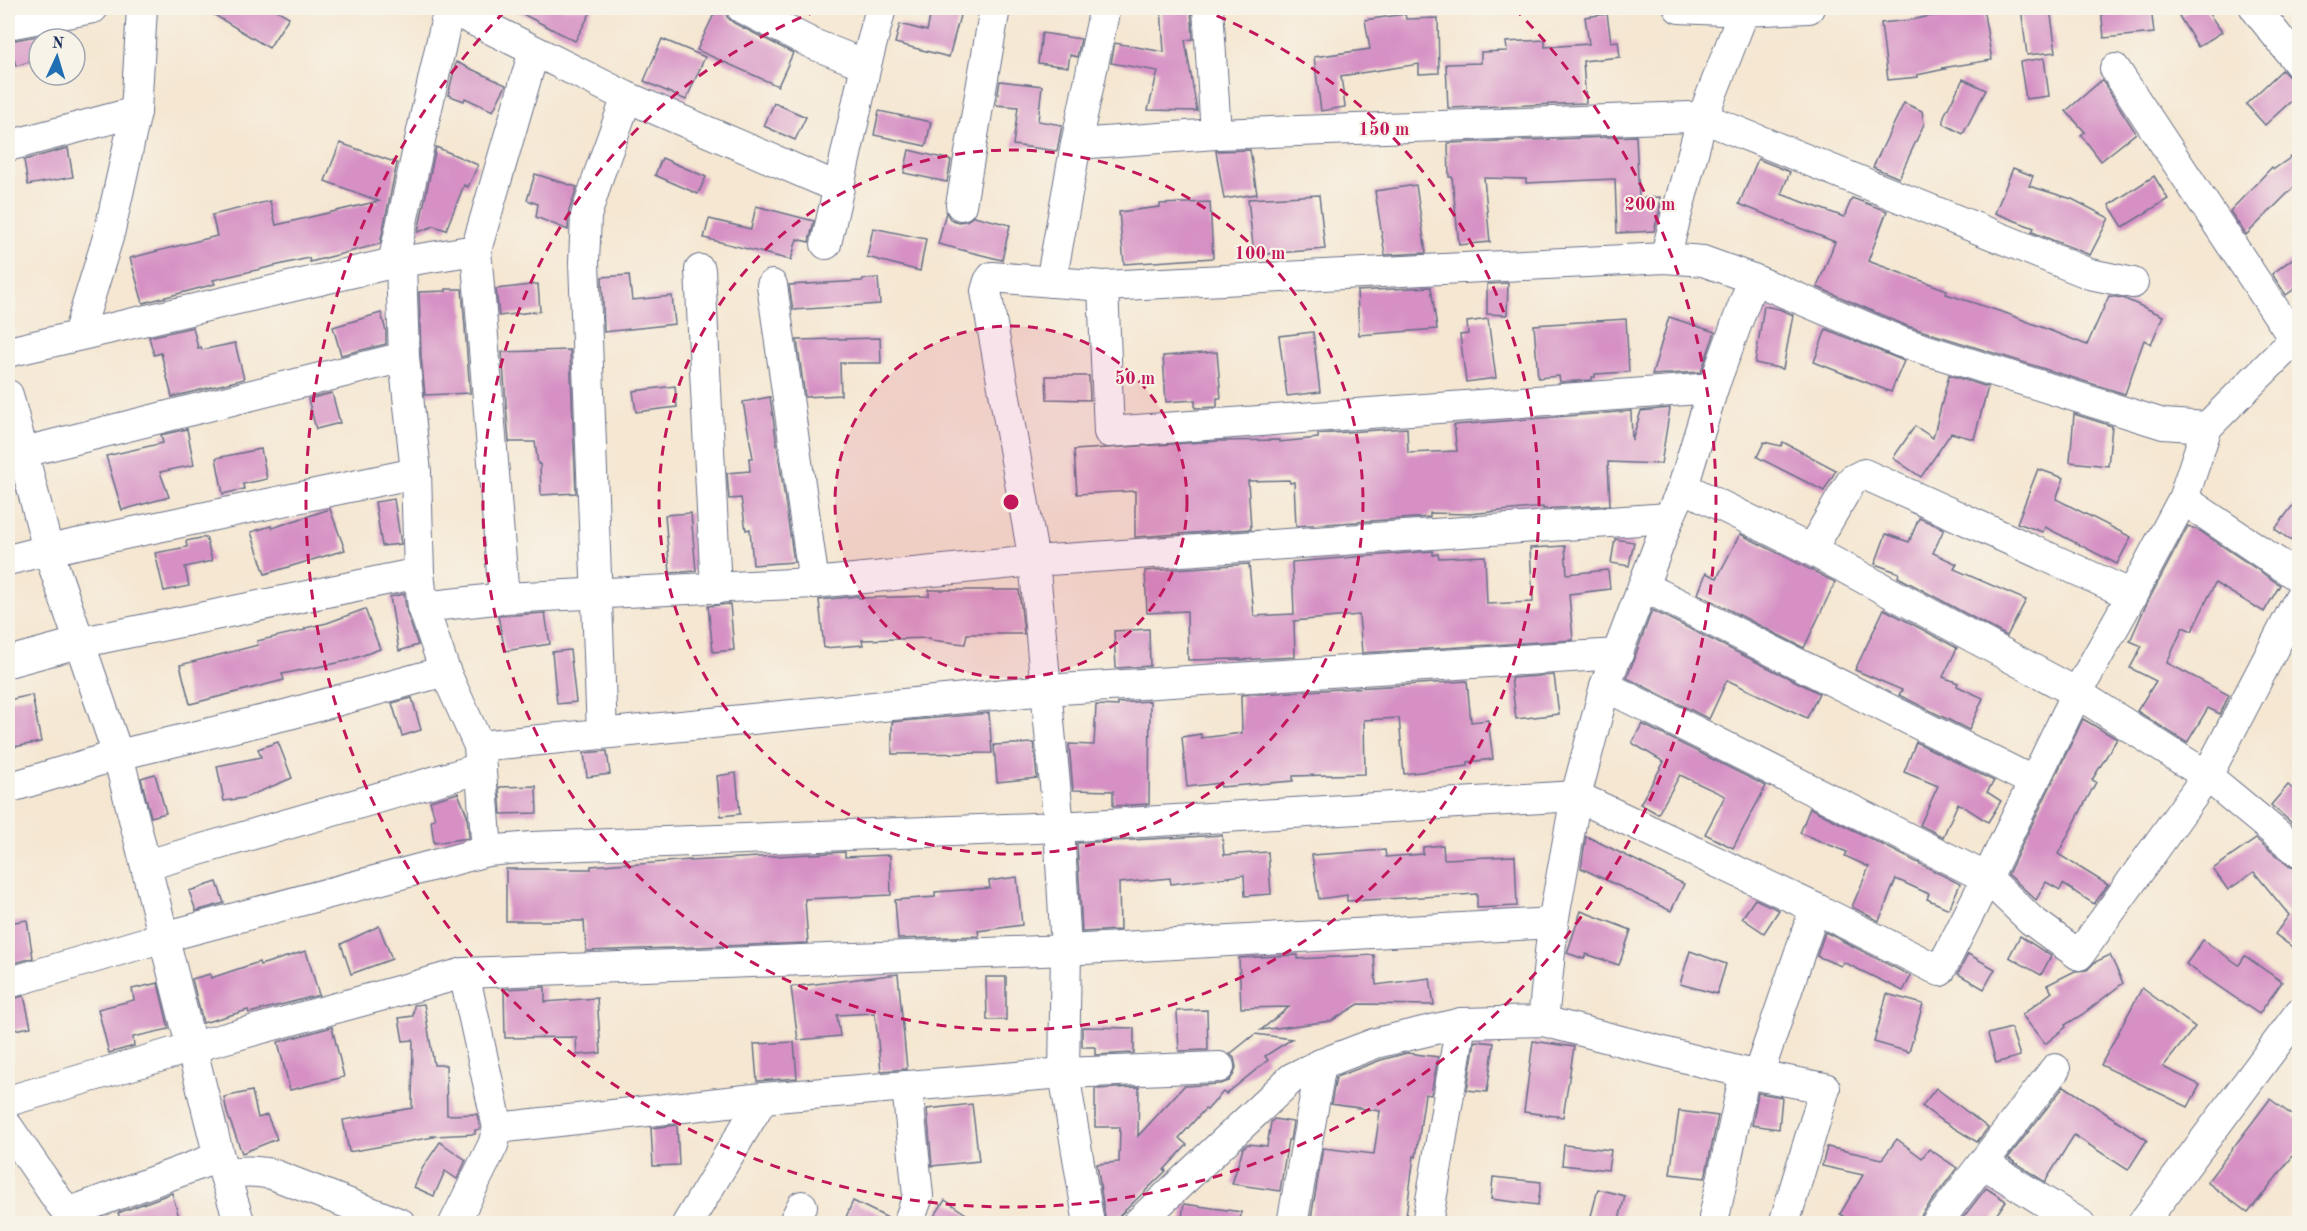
<svg xmlns="http://www.w3.org/2000/svg" width="2307" height="1231" viewBox="0 0 2307 1231" font-family="'Old Standard TT',serif">
  <rect width="100%" height="100%" fill="#f7f3e8"/>
  <filter id="ink" filterUnits="userSpaceOnUse"><feTurbulence type="fractalNoise" baseFrequency=".0167" numOctaves="2"/><feDisplacementMap in="SourceGraphic" scale="12" xChannelSelector="R" yChannelSelector="G"/><feConvolveMatrix kernelMatrix="1 2 1 2 8 2 1 2 1" color-interpolation-filters="sRGB"/></filter>
  <filter id="wash" filterUnits="userSpaceOnUse"><feTurbulence type="fractalNoise" baseFrequency=".008" numOctaves="4" result="noise"/><feDisplacementMap in="SourceGraphic" scale="24" xChannelSelector="R" yChannelSelector="G"/><feGaussianBlur stdDeviation="1.35" result="paint"/><feColorMatrix in="noise" values="0 0 0 0 0 0 0 0 0 0 0 0 0 0 0 0 0 1.4 0 .05"/><feComposite in="paint" operator="in"/></filter>
  <g filter="url(#wash)">
    <rect width="100%" height="100%" fill="#f5e7d2"/>
    <g id="blocks">
      <g fill="#d690c4">
        <path d="M203,8H273L289,17L269,48Z"/>
        <path d="M511,8H593L575,41Z"/>
        <path d="M717,8H725L727,17L734,23L793,53L778,86L697,50Z"/>
        <path d="M779,8H798L794,15Z"/>
        <path d="M932,8H962L949,57L895,43L900,24L927,31Z"/>
        <path d="M1161,8H1191L1193,39L1185,40L1197,111L1148,110L1158,71L1111,63L1115,43L1164,52Z"/>
        <path d="M1974,8H1983L1992,60L1942,68L1945,69L1917,75L1918,77L1888,80L1881,23L1910,20Z"/>
        <path d="M2021,8H2050L2056,52L2027,55Z"/>
        <path d="M2101,8H2151L2154,33L2104,38Z"/>
        <path d="M2192,8H2205L2222,32L2198,47L2179,16Z"/>
        <path d="M1405,14L1406,19L1438,18L1439,73L1419,74V64L1341,76L1345,107L1321,111L1314,57L1370,49L1365,20Z"/>
        <path d="M1607,14L1611,42L1618,41L1620,57L1583,61L1586,103L1448,108L1446,64L1481,63V52L1507,51L1506,42L1545,40V47L1589,44L1585,17Z"/>
        <path d="M1042,33L1081,39L1077,57L1070,55L1068,67L1038,63Z"/>
        <path d="M48,34L49,39H39V59L16,66L9,41Z"/>
        <path d="M662,39L705,57L686,100L644,81Z"/>
        <path d="M2044,58L2049,96L2026,99L2020,62Z"/>
        <path d="M456,62L506,85L493,111L465,98L464,101L448,95Z"/>
        <path d="M2282,70L2293,81L2300,82V93L2265,125L2246,104Z"/>
        <path d="M1963,79L1986,90L1963,134L1944,124V116Z"/>
        <path d="M2102,80L2136,133L2101,161L2081,135L2085,132L2066,111Z"/>
        <path d="M1000,81L1042,86L1038,121L1062,125L1057,151L1013,145L1018,107L996,105Z"/>
        <path d="M774,103L806,117L795,140L764,126Z"/>
        <path d="M1904,103L1922,111L1924,124L1899,178L1873,167Z"/>
        <path d="M879,111L931,122L926,146L874,135Z"/>
        <path d="M1636,136L1639,198L1660,197V209L1654,231L1617,233L1615,179L1526,183V179L1484,178L1490,242L1459,245L1452,177H1449L1448,143Z"/>
        <path d="M340,143L397,163L380,244L310,262L309,258L213,280L215,284L143,303L130,258L217,236L212,215L270,201L276,225L379,201L325,181Z"/>
        <path d="M436,147L478,165L468,187L464,185L446,230L434,226L418,232Z"/>
        <path d="M68,148L73,177L28,185L24,160Z"/>
        <path d="M909,150L951,160L947,182L904,173Z"/>
        <path d="M1250,150L1257,194L1224,199L1216,151Z"/>
        <path d="M2300,151V181L2246,235L2230,211L2272,167L2274,169Z"/>
        <path d="M662,158L706,177L698,194L655,175Z"/>
        <path d="M1758,159L1790,172L1781,194L1844,217L1852,198L1887,211L1868,261L1947,290L1946,294L2008,314L2087,345L2109,296L2123,298L2163,316L2151,344L2144,340L2125,394L1907,326L1817,287L1835,242L1739,204Z"/>
        <path d="M2013,168L2033,176L2029,186L2072,199L2109,218L2090,255L2032,232L2034,228L1995,213Z"/>
        <path d="M535,174L577,187L569,211L568,230L536,217L538,204L527,200Z"/>
        <path d="M2154,176L2168,199L2123,227L2109,205Z"/>
        <path d="M1416,185L1426,253L1385,255L1375,191Z"/>
        <path d="M1319,195L1325,249L1254,255L1248,199Z"/>
        <path d="M1210,202L1213,258L1124,264L1119,212L1160,207V204Z"/>
        <path d="M756,206L814,221L809,242L797,239L791,260L704,238L709,219L751,229Z"/>
        <path d="M946,212L950,219L958,222L966,221L974,216L1010,225L1002,260L938,244Z"/>
        <path d="M873,228L926,239L920,271L867,257Z"/>
        <path d="M2300,253V285L2286,295L2272,274Z"/>
        <path d="M629,275L632,300L672,296L675,324L604,332L602,277Z"/>
        <path d="M878,278L880,304L793,310L789,285L862,281L863,279Z"/>
        <path d="M1508,283L1507,315L1487,314V284Z"/>
        <path d="M538,284L540,311L499,316L496,289Z"/>
        <path d="M1431,287L1437,329L1359,335L1357,291Z"/>
        <path d="M446,289H462L470,393L425,395L421,356L419,292L446,291Z"/>
        <path d="M1764,306L1779,309L1793,315L1783,369L1755,363Z"/>
        <path d="M381,313L386,331V344L341,355L333,327Z"/>
        <path d="M1669,317L1715,332L1701,372L1652,375Z"/>
        <path d="M1488,319L1496,378L1466,382L1460,335L1468,334L1467,322Z"/>
        <path d="M1626,319L1629,372L1595,374V377H1592V380L1560,382L1559,376L1538,378L1534,325Z"/>
        <path d="M193,327L198,348L201,347L202,350L235,343L244,379L172,397L161,353L154,355L149,337Z"/>
        <path d="M1826,329L1904,361L1891,392L1814,362Z"/>
        <path d="M1313,332L1320,392L1287,396L1279,336Z"/>
        <path d="M880,338L881,363H840L841,395L805,397L797,340Z"/>
        <path d="M570,350L576,493L541,495L540,464H538L535,442H509L502,352Z"/>
        <path d="M1217,352L1221,398H1217V407L1195,408V400L1166,402L1163,356Z"/>
        <path d="M1949,375L1988,387L1974,439L1951,433L1921,477L1893,458L1915,426L1933,438Z"/>
        <path d="M1046,376H1089L1090,400L1047,399Z"/>
        <path d="M675,386L677,407L636,412L633,391Z"/>
        <path d="M332,393L340,423L316,429L308,399Z"/>
        <path d="M770,397L794,562L753,565L750,529L746,530L741,498L729,499L727,473L750,471L749,458H753L743,402Z"/>
        <path d="M1670,408L1661,464L1608,462L1610,505L1543,509V507L1468,514L1430,513V517L1296,526L1294,482L1290,483L1289,480L1248,481L1251,529L1135,537V491L1077,494L1074,450L1219,441L1279,440V442L1318,438V434L1407,428L1408,453L1457,451L1454,425L1631,411L1632,440L1641,411Z"/>
        <path d="M2074,414L2112,426L2108,466L2070,462Z"/>
        <path d="M187,429L194,465L160,472L169,497L122,510L106,456L163,443L161,435Z"/>
        <path d="M1764,442L1781,446L1783,442L1836,470L1824,491L1757,457Z"/>
        <path d="M261,449L267,479L243,484L244,489L223,494L216,458Z"/>
        <path d="M2038,469L2064,478L2056,499L2131,537L2117,564L2045,527L2043,532L2017,523Z"/>
        <path d="M2300,496V547L2275,529Z"/>
        <path d="M394,499L401,544L382,546L375,502Z"/>
        <path d="M330,509L345,550L265,574L251,532L271,526L272,528Z"/>
        <path d="M691,513L696,571L670,573L665,515Z"/>
        <path d="M1919,518L1944,529L1933,553L1957,564L1954,569L2026,600L2007,636L1898,577L1899,573L1875,564L1886,534L1909,542Z"/>
        <path d="M2188,526L2200,531L2280,585L2264,612L2215,583L2192,631L2183,627L2167,663L2229,695L2220,714L2208,708L2187,743L2137,711L2156,681L2130,668L2142,646L2130,641L2145,607Z"/>
        <path d="M1740,534L1835,582L1804,648L1698,594L1706,573L1717,578Z"/>
        <path d="M206,537L212,561L185,567L189,586L164,591L155,553L187,547L186,541Z"/>
        <path d="M1615,539L1634,542L1629,566L1611,563Z"/>
        <path d="M1565,546L1567,574L1608,570L1610,589L1569,594L1573,640L1362,653L1359,615L1294,621L1295,657L1240,660V659L1188,660L1187,611L1147,613L1145,571L1249,564L1254,616L1294,614L1292,562L1433,551V555L1438,554L1439,558L1485,556L1487,604L1533,602L1530,548Z"/>
        <path d="M929,590H1019L1024,634H967L965,644L930,640V638L862,640L863,645L824,648L819,600L858,596L859,598L929,596Z"/>
        <path d="M404,594L407,613L418,645L399,651L390,597Z"/>
        <path d="M730,604L734,650L713,652L708,606Z"/>
        <path d="M365,609L380,649L347,661L282,674L284,680L190,704L180,665L258,645L257,641L305,630V628L327,623Z"/>
        <path d="M1884,609L1957,648L1943,677L1958,683L1957,686L1983,698L1969,730L1899,695L1902,690L1855,670Z"/>
        <path d="M1652,610L1819,693L1807,718L1727,680L1709,719L1627,678Z"/>
        <path d="M545,613L550,644L505,651L498,616Z"/>
        <path d="M1149,629L1150,666L1116,668L1114,631Z"/>
        <path d="M570,650L576,702L557,704L552,652Z"/>
        <path d="M1554,675L1559,714L1516,719L1511,678Z"/>
        <path d="M1467,681L1471,722L1488,720L1493,759L1468,762V766L1404,774L1399,718L1364,720L1365,774L1293,776V781L1221,787L1220,783L1187,787L1182,737L1201,734V738L1242,733L1241,695Z"/>
        <path d="M32,695L41,742L8,748V700Z"/>
        <path d="M412,698L421,730L402,736L392,703Z"/>
        <path d="M1150,701L1149,804L1113,806V791L1073,790L1069,744L1094,745L1096,705L1118,706V703Z"/>
        <path d="M989,713L992,753L892,754V722Z"/>
        <path d="M2083,719L2117,739L2092,780L2096,782L2058,854L2108,885L2094,904L2063,884L2060,890L2046,882L2036,900L2008,874Z"/>
        <path d="M1642,724L1766,786L1733,848L1705,834L1725,796L1680,775L1658,814L1640,804L1664,762L1632,743Z"/>
        <path d="M278,742L292,778L244,798L224,801L217,766L261,757L258,749Z"/>
        <path d="M1916,742L1994,781L1987,792L2001,801L1988,822L1958,803L1943,837L1920,825L1938,786L1904,772Z"/>
        <path d="M1034,743L1037,778L997,782L994,745Z"/>
        <path d="M607,751L610,774L587,777L584,753Z"/>
        <path d="M736,773L740,814L721,816L717,776Z"/>
        <path d="M155,774L166,813L151,817L141,778Z"/>
        <path d="M2288,785L2300,795V830L2271,805Z"/>
        <path d="M536,786L537,813L501,814L499,787Z"/>
        <path d="M458,793L467,815L469,838L434,843L431,820L435,819L430,801Z"/>
        <path d="M1810,808L1960,884L1949,909L1927,899L1929,894L1896,879L1879,921L1852,907L1869,867L1845,856L1847,852L1800,833Z"/>
        <path d="M1222,835L1224,855L1268,852L1271,894L1245,896L1244,875L1171,884L1170,878L1119,883L1120,930L1082,932L1077,843Z"/>
        <path d="M1586,836L1684,884L1671,911L1581,868Z"/>
        <path d="M2256,839L2289,866L2300,870V953L2275,934L2289,915L2254,872L2228,890L2213,869Z"/>
        <path d="M1443,845L1444,859L1515,856L1517,906L1477,908V894L1347,901V895L1319,899L1312,855L1385,850L1386,857L1423,854V847Z"/>
        <path d="M845,852V857L890,855L891,895L805,899L808,943L586,951L584,921H506V869H591V866L628,863V865L690,860V861Z"/>
        <path d="M1017,877L1022,925L978,931L979,936L898,939L895,900L935,897V892L990,888L989,881Z"/>
        <path d="M217,882L224,903L196,911L189,891Z"/>
        <path d="M1755,899L1779,910L1764,933L1742,918Z"/>
        <path d="M1581,911L1631,930L1619,965L1586,954L1584,959L1567,953Z"/>
        <path d="M27,920L33,958L8,965V923Z"/>
        <path d="M379,926L392,959L351,974L341,944Z"/>
        <path d="M1825,932L1911,976L1903,991L1843,962L1841,966L1817,956Z"/>
        <path d="M2020,936L2051,956L2041,975L2009,957Z"/>
        <path d="M2203,940L2239,965L2245,956L2282,982L2259,1014L2186,964Z"/>
        <path d="M306,951L319,995L249,1013L248,1010L203,1023L192,979L210,974L211,978L259,962L260,965Z"/>
        <path d="M1690,951L1726,964L1717,994L1680,984Z"/>
        <path d="M1968,954L1995,969L1984,989L1958,974Z"/>
        <path d="M1298,955V959L1374,955L1376,985L1430,978L1434,1005L1359,1004L1331,1021L1261,1030L1289,1007L1241,1008L1239,958Z"/>
        <path d="M2110,955L2123,983L2083,1014L2065,1025L2066,1027L2045,1044L2022,1015L2052,992L2047,985L2075,971L2087,970L2095,962Z"/>
        <path d="M898,974L907,1069L881,1071L875,1013L837,1015L840,1036L798,1040L791,987Z"/>
        <path d="M986,977H1006V1020H987Z"/>
        <path d="M158,983L169,1029L133,1037L134,1046L109,1053L98,1009L134,1000L132,989Z"/>
        <path d="M545,987V1002L597,998L601,1053L577,1055L576,1037L505,1038L504,989Z"/>
        <path d="M2142,988L2195,1027L2163,1067L2200,1085L2188,1107L2101,1065Z"/>
        <path d="M1887,994L1923,1004L1909,1052L1874,1042Z"/>
        <path d="M24,996L31,1027L8,1031V1000Z"/>
        <path d="M424,1004L434,1065H446L447,1115L477,1114L480,1129L475,1130V1134L432,1136L434,1137L349,1152L343,1120L412,1108L413,1040L403,1041L399,1018L413,1016L414,1005Z"/>
        <path d="M1207,1010L1208,1050L1179,1051L1177,1011Z"/>
        <path d="M332,1027L344,1077L290,1090L278,1042Z"/>
        <path d="M1082,1027L1134,1028V1053L1095,1055V1047H1082Z"/>
        <path d="M2011,1028L2020,1056L1996,1063L1988,1034Z"/>
        <path d="M1255,1034L1292,1039L1265,1056L1268,1060L1226,1094L1223,1092L1207,1110L1205,1109L1179,1138L1187,1145L1164,1170L1166,1171L1111,1224H1106L1097,1164L1119,1162L1120,1127H1095V1089L1139,1087L1138,1136L1184,1086L1220,1084L1229,1081L1234,1074L1236,1067L1234,1058L1230,1054Z"/>
        <path d="M1475,1041L1494,1043L1487,1092L1467,1090Z"/>
        <path d="M1533,1041L1574,1047L1563,1117L1524,1112Z"/>
        <path d="M794,1042L797,1078L757,1081L754,1044Z"/>
        <path d="M1407,1053L1438,1057L1431,1095L1425,1094L1416,1157L1414,1156L1405,1224H1310L1323,1148L1374,1154L1380,1111L1331,1104L1336,1077L1381,1060Z"/>
        <path d="M2064,1086L2147,1140L2128,1170L2074,1135L2045,1182L2008,1158Z"/>
        <path d="M1936,1088L1988,1128L1977,1142L1939,1119L1922,1106Z"/>
        <path d="M252,1091L258,1118L267,1115L277,1139L242,1153L227,1113L224,1097Z"/>
        <path d="M1758,1093L1782,1097L1779,1129L1752,1125Z"/>
        <path d="M2270,1099L2300,1121V1147L2248,1213L2207,1182Z"/>
        <path d="M972,1104L979,1161L932,1166L927,1109Z"/>
        <path d="M1679,1111L1718,1116L1705,1178L1670,1174Z"/>
        <path d="M1274,1119L1293,1122L1290,1140H1288L1280,1191L1232,1184L1243,1148L1248,1144L1267,1146L1271,1122Z"/>
        <path d="M677,1125L679,1165L653,1166L651,1128Z"/>
        <path d="M1897,1139L1922,1158L1929,1149L1957,1168L1922,1214L1919,1224H1855L1840,1214L1863,1175L1822,1166L1827,1147L1882,1159Z"/>
        <path d="M440,1142L466,1160L457,1179L445,1171L434,1196L414,1187L423,1167Z"/>
        <path d="M1564,1145L1611,1150L1608,1170L1562,1165Z"/>
        <path d="M1493,1177L1541,1182L1538,1205L1491,1199Z"/>
        <path d="M1986,1188L2006,1201L1990,1224H1958Z"/>
        <path d="M1598,1189L1625,1196L1618,1224H1589Z"/>
        <path d="M172,1193L181,1224H122L118,1213Z"/>
        <path d="M945,1200L981,1224H929Z"/>
        <path d="M853,1201L892,1220L891,1224H843Z"/>
        <path d="M1184,1204L1241,1212L1240,1224H1181Z"/>
      </g>
    </g>
  </g>
  <g filter="url(#ink)">
    <use href="#blocks" fill-opacity="0" stroke="#676f87" stroke-width="1.5"/>
    <g fill="none" stroke-linecap="round" stroke-linejoin="round">
      <defs>
        <g id="minor">
          <path d="M742,8L813,44L866,65"/>
          <path d="M1208,8L1216,134"/>
          <path d="M1679,8L1744,11L1809,8"/>
          <path d="M2255,8L2300,65"/>
          <path d="M8,24L93,8"/>
          <path d="M534,51L476,250L504,598L814,583L1034,561L1669,518"/>
          <path d="M2115,69L2294,339"/>
          <path d="M1076,144L1216,134L1691,117L1711,121L2090,274L2133,283"/>
          <path d="M8,146L136,112"/>
          <path d="M961,205L995,8"/>
          <path d="M826,244L866,65L881,8"/>
          <path d="M1665,258L1702,119L1744,11"/>
          <path d="M393,263L449,8L627,97L839,188"/>
          <path d="M401,263L404,357L416,473L419,573L423,607L445,671L479,746L487,851"/>
          <path d="M700,270L716,589"/>
          <path d="M1051,282L1076,144L1105,8"/>
          <path d="M772,285L814,583"/>
          <path d="M1103,286L1109,432L1713,388L1753,279"/>
          <path d="M78,335L109,234L136,112L142,8"/>
          <path d="M8,352L393,263L476,250"/>
          <path d="M8,395L48,550L118,755L219,1157L240,1224"/>
          <path d="M8,456L404,357"/>
          <path d="M1683,487L1811,550L2077,693L2132,595L2183,499L2207,427"/>
          <path d="M2183,499L2300,578"/>
          <path d="M1811,550L1852,480L1864,474L2132,595"/>
          <path d="M8,560L48,550L416,473"/>
          <path d="M1643,586L2034,782"/>
          <path d="M423,607L504,598"/>
          <path d="M8,662L78,643L419,573"/>
          <path d="M1605,686L1987,878L2031,920L2079,955L2207,776L2300,597"/>
          <path d="M602,733L584,262L586,216L599,174L627,97"/>
          <path d="M479,746L1045,690L1618,654"/>
          <path d="M8,788L118,755L289,714L445,671"/>
          <path d="M147,865L481,768"/>
          <path d="M8,983L164,937L487,851L532,847L1059,827L1576,796L1815,908L1940,971L1987,878L2077,693L2207,776L2300,853"/>
          <path d="M1543,1021L1553,923L1576,796L1605,686L1669,518L1683,487L1713,388"/>
          <path d="M1758,1075L1815,908"/>
          <path d="M907,1086L918,1196L908,1224"/>
          <path d="M8,1101L193,1047L464,973L1066,950L1553,923"/>
          <path d="M8,1127L60,1203L64,1208L73,1211L219,1157"/>
          <path d="M498,1128L763,1098L1064,1073L1219,1067"/>
          <path d="M1983,1163L2080,1224"/>
          <path d="M225,1175C241,1170 255,1171 272,1174L401,1224"/>
          <path d="M1714,1218L1745,1073"/>
          <path d="M454,1224L493,1145L498,1128L464,973"/>
          <path d="M687,1224L763,1098"/>
          <path d="M793,1224L802,1206"/>
          <path d="M1089,1224L1064,1073L1066,950L1059,827L1034,561L986,291L989,281L992,277L1103,286L1665,258L1703,261L1753,279L1901,342L2163,424L2207,427L2300,334"/>
          <path d="M1137,1224L1292,1078L1321,1064L1376,1043L1461,1023L1543,1021L1745,1073L1825,1088L1784,1224"/>
          <path d="M1292,1224L1321,1064"/>
          <path d="M1427,1224L1461,1023"/>
          <path d="M1936,1224L2055,1069"/>
          <path d="M2142,1224L2300,1012"/>
        </g>
      </defs>
      <use href="#minor" stroke="#676f87" stroke-width="32"/>
      <use href="#minor" stroke="#fff" stroke-width="30"/>
    </g>
  </g>
  <circle cx="1011" cy="502" r="176" fill="#c2185b" fill-opacity=".12"/>
  <g fill="none" stroke="#c2185b" stroke-width="3" stroke-dasharray="10 8">
    <circle cx="1011" cy="502" r="176"/>
    <circle cx="1011" cy="502" r="352"/>
    <path d="M1200 9A528 528 0 1 1 822 9"/>
    <path d="M1514 8A705 705 0 1 1 508 8"/>
  </g>
  <circle cx="1011" cy="502" r="9" fill="#c2185b" stroke="#f7f3e8" stroke-width="3"/>
  <g font-size="18" text-anchor="middle" font-weight="bold" fill="#c2185b" stroke="#f7f3e8" stroke-width="4.5" stroke-linejoin="round" paint-order="stroke">
    <text x="1384" y="135">150 m</text>
    <text x="1650" y="210">200 m</text>
    <text x="1260" y="259">100 m</text>
    <text x="1135" y="384">50 m</text>
  </g>
  <rect width="2307" height="1231" fill="none" stroke="#f7f3e8" stroke-width="30"/>
  <g transform="translate(57 57) rotate(4)"><circle r="28" fill="#f7f3e8" stroke="#9fa5b1" stroke-width="1.5"/>
  <path d="M0-4.5L10 22L0 15L-10 22Z" fill="#1f6fb2"/>
  <text y="-9" font-size="16" font-weight="bold" text-anchor="middle" fill="#1b2f5e">N</text>
  </g>
</svg>
